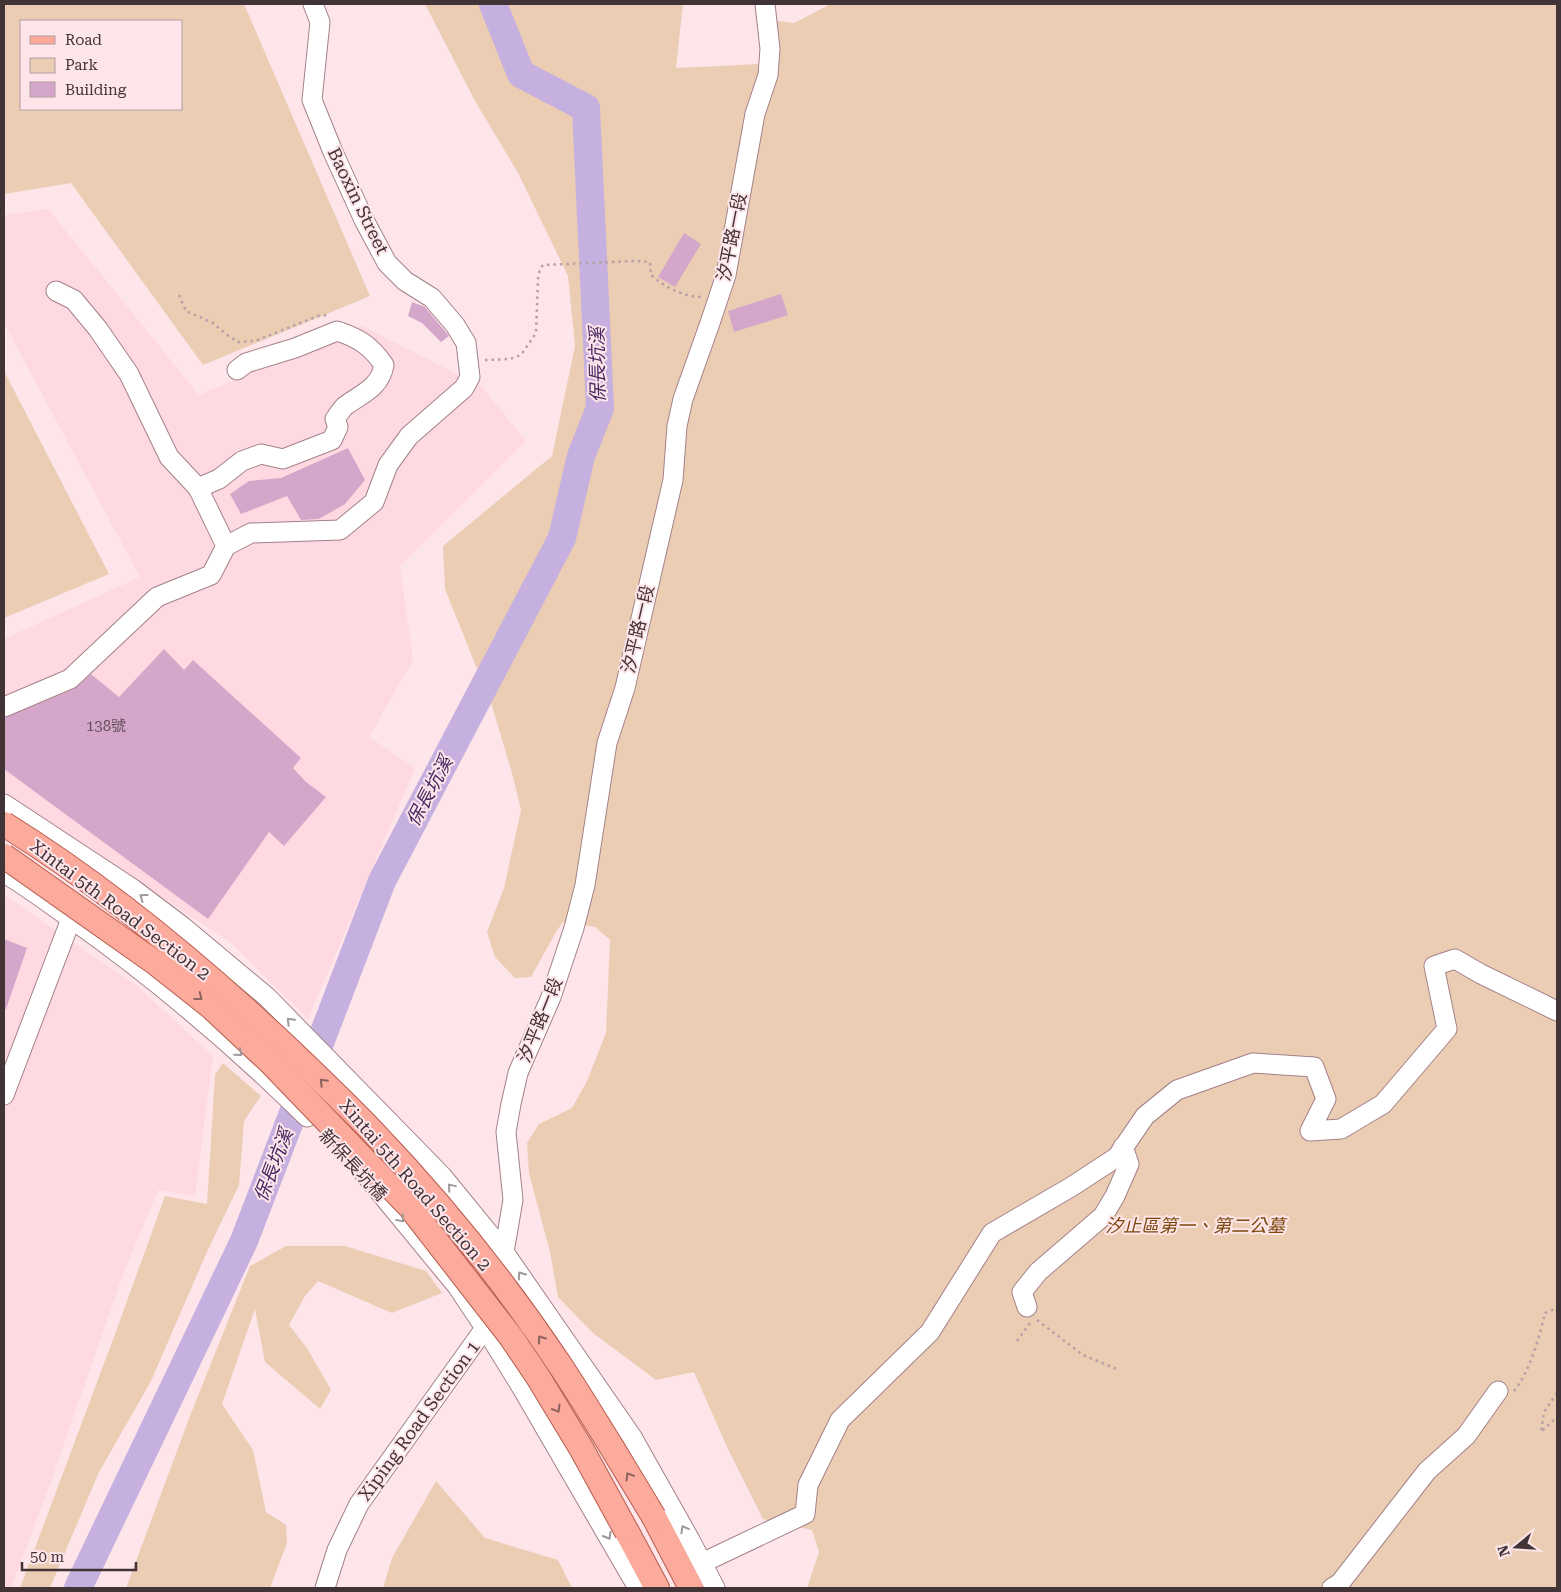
<svg xmlns="http://www.w3.org/2000/svg" width="1561" height="1592" viewBox="0 0 1561 1592" font-family="'Roboto Serif','Noto Sans TC',serif">
  <rect width="100%" height="100%" fill="#fde5ea"/>
  <g fill="#ffd9e1">
    <path d="M48,209L199,395L362,326L481,386L526,441L400,566L413,660L369,737L415,768L308,1019L231,943L4,792V639L140,577L4,323V215Z"/>
    <path d="M4,895L138,987L213,1056L195,1196L158,1190L122,1277L49,1487L11,1588H4Z"/>
  </g>
  <g fill="#ebcdb4" fill-rule="evenodd">
    <path d="M4,4H244L370,296L203,365L71,183L4,194ZM21,21H181V109H21Z"/>
    <path d="M425,4H683L676,68L760,64L761,19L794,23L827,6V4H1557V1588H807L819,1552L812,1530L763,1519L727,1447L694,1372L656,1380L593,1333L558,1297L550,1252L529,1173L527,1143L539,1124L572,1108L587,1081L606,1033L610,940L595,927L563,922L556,932L531,977L515,978L495,957L487,932L504,888L521,810L512,773L492,706L445,589L443,546L552,456L575,346L568,276L518,173L475,101Z"/>
    <path d="M4,371L109,574L4,618Z"/>
    <path d="M223,1063L261,1096L244,1121L239,1185L206,1254L151,1381L99,1472L50,1588H20L118,1326L165,1196L207,1204L215,1075Z"/>
    <path d="M286,1246H345L426,1271L442,1293L392,1313L318,1281L305,1296L289,1325L307,1348L331,1390L320,1409L265,1362L255,1309L222,1404L253,1450L266,1512L286,1525L287,1543L270,1588H126L190,1416L250,1266Z"/>
    <path d="M436,1481L485,1538L558,1560L572,1588H383L392,1558Z"/>
  </g>
  <g fill="none" stroke-linecap="round" stroke-linejoin="round">
    <path stroke="#c5b0df" stroke-width="28" d="M78,1588L244,1241L382,881L562,538L581,456L600,408L586,108L521,74L493,4"/>
  </g>
  <g fill="#d4a7ca">
    <path d="M684,233L701,244L675,287L658,277Z"/>
    <path d="M781,294L788,315L734,332L728,311Z"/>
    <path d="M412,302L425,307L449,336L441,342L422,323L408,316Z"/>
    <path d="M348,448L365,480L345,504L319,519L301,520L287,496L241,514L230,494L249,481L281,478Z"/>
    <path d="M164,649L184,670L193,660L301,758L293,768L306,782L326,797L284,846L269,832L208,919L4,769V718L74,689L91,674L119,697Z"/>
    <path d="M4,939L27,948L6,1009H4Z"/>
  </g>
  <g fill="none" stroke-linecap="round" stroke-linejoin="round">
    <defs>
      <g id="minor">
        <path d="M198,488L219,479L242,461L261,454L283,459L332,440L338,427L335,419C338,415 341,410 345,406C361,394 380,388 384,365C371,346 359,338 337,331L295,348L246,363L237,370"/>
        <path d="M226,546L251,533L340,530L374,502L388,465L409,436L464,388L470,377L466,343L455,325L432,298L405,281L387,263L364,220L333,152L312,100L320,22L313,4"/>
        <path d="M4,707L70,679L157,597L211,575L226,546L198,488L169,457L129,374L98,329L74,300L56,291"/>
        <path d="M4,804L133,889L182,926L267,997L442,1176L504,1252L632,1437L690,1540L715,1588"/>
        <path d="M4,873C28,887 50,904 73,920C156,979 234,1045 307,1117"/>
        <path d="M4,1095L71,919"/>
        <path d="M364,1173L457,1286L485,1328L522,1388L638,1588"/>
        <path d="M1027,1307L1022,1292L1038,1272L1103,1216L1115,1196L1129,1164L1123,1147"/>
        <path d="M702,1563L805,1514L808,1485L840,1420L930,1332L992,1233L1071,1187L1117,1157L1145,1116L1177,1090L1253,1063L1314,1067L1326,1099L1310,1131L1341,1129L1383,1104L1447,1029L1434,966L1455,959L1481,974L1557,1011"/>
        <path d="M325,1588L337,1550L359,1504L485,1328L504,1252L513,1200L506,1132L511,1104L518,1073L551,997L574,928L585,885L607,743L625,688L673,480L677,426L683,399L710,323L726,275L755,114L768,75L770,49L765,4"/>
        <path d="M1332,1588L1340,1583L1427,1471L1466,1436L1498,1391"/>
      </g>
      <g id="major">
        <path d="M654,1517L691,1588"/>
        <path d="M627,1532L657,1588"/>
      </g>
    </defs>
    <use href="#minor" stroke="#a48088" stroke-width="21"/>
    <use href="#major" stroke="#b85c4d" stroke-width="26"/>
    <g stroke="#b6a1a6" stroke-width="2.5" stroke-dasharray="2.5 4" stroke-linecap="butt">
      <path d="M179,295L186,311L213,323L227,335L238,342L255,341L318,316L329,315"/>
      <path d="M485,360L510,359L521,355L536,333L538,279L540,269L543,265L636,261L650,262L651,275C665,287 683,297 702,297"/>
      <path d="M1037,1320L1083,1355L1119,1370"/>
      <path d="M1017,1341L1030,1323"/>
      <path d="M1514,1391C1530,1371 1539,1338 1545,1313L1555,1309L1557,1312"/>
      <path d="M1557,1393L1544,1412L1541,1432L1557,1417"/>
    </g>
    <use href="#minor" stroke="#fff" stroke-width="19"/>
    <use href="#major" stroke="#fbaa9b" stroke-width="24"/>
    <defs>
      <g id="major-bridge">
        <path d="M4,824C110,890 207,971 298,1058C323,1082 349,1107 373,1132C441,1203 506,1284 560,1365C593,1415 623,1466 654,1517"/>
        <path d="M4,856L157,964L210,1006L270,1062L410,1207L511,1337L538,1377L581,1448L627,1532"/>
      </g>
    </defs>
    <use href="#major-bridge" stroke="#b85c4d" stroke-width="26" stroke-linecap="butt"/>
    <use href="#major-bridge" stroke="#fbaa9b" stroke-width="24"/>
  </g>
  <defs><path id="oneway-chevron" d="M-2-3.5L2.5 0L-2 3.5" fill="none" stroke-width="1.6" stroke-linecap="round" stroke-linejoin="round" transform="scale(1.25)"/></defs>
  <g stroke="#a0999b">
    <use href="#oneway-chevron" transform="translate(143 897) rotate(-144)"/>
    <use href="#oneway-chevron" transform="translate(290 1021) rotate(-134)"/>
    <use href="#oneway-chevron" transform="translate(239 1053) rotate(41)"/>
    <use href="#oneway-chevron" transform="translate(451 1187) rotate(-130)"/>
    <use href="#oneway-chevron" transform="translate(401 1219) rotate(50)"/>
    <use href="#oneway-chevron" transform="translate(521 1275) rotate(-125)"/>
    <use href="#oneway-chevron" transform="translate(684 1529) rotate(-119)"/>
    <use href="#oneway-chevron" transform="translate(608 1536) rotate(60)"/>
  </g>
  <g stroke="#8c635f">
    <use href="#oneway-chevron" transform="translate(199 997) rotate(38)"/>
    <use href="#oneway-chevron" transform="translate(323 1082) rotate(-135)"/>
    <use href="#oneway-chevron" transform="translate(541 1339) rotate(-126)"/>
    <use href="#oneway-chevron" transform="translate(557 1409) rotate(59)"/>
    <use href="#oneway-chevron" transform="translate(629 1476) rotate(-121)"/>
  </g>
  <g text-anchor="middle" stroke-width="4" stroke-linejoin="round" paint-order="stroke">
    <g font-size="15" fill="#66505c">
      <text x="106" y="731">138號</text>
    </g>
    <g font-size="18" fill="#423337" stroke="#fde5ea">
      <text transform="translate(358 201) rotate(64)" y="6">Baoxin Street</text>
      <text transform="translate(732 237) rotate(-79)" y="6">汐平路一段</text>
      <text transform="translate(638 629) rotate(-77)" y="6">汐平路一段</text>
      <text transform="translate(120 910) rotate(37)" y="6">Xintai 5th Road Section 2</text>
      <text transform="translate(540 1020) rotate(-68)" y="6">汐平路一段</text>
      <text transform="translate(353 1165) rotate(47)" y="6">新保長坑橋</text>
      <text transform="translate(415 1185) rotate(49)" y="6">Xintai 5th Road Section 2</text>
      <text transform="translate(419 1421) rotate(-54)" y="6">Xiping Road Section 1</text>
    </g>
    <g font-size="18" font-style="italic" fill="#7d470b" stroke="#fde5ea">
      <text x="1195" y="1232">汐止區第一、第二公墓</text>
    </g>
    <g font-size="19" font-style="italic" fill="#462861" stroke="#fde5ea">
      <text transform="translate(597 365) rotate(-91)" y="7">保長坑溪</text>
      <text transform="translate(429 791) rotate(-62)" y="7">保長坑溪</text>
      <text transform="translate(273 1165) rotate(-69)" y="7">保長坑溪</text>
    </g>
  </g>
  <rect width="1561" height="1592" fill="none" stroke="#423337" stroke-width="10"/>
  <rect x="20" y="20" width="162" height="90" fill="#fde5ea" stroke="#b29ea2"/>
  <rect x="30" y="36" width="25" height="8" fill="#fbaa9b" stroke="#b29ea2"/>
  <text x="65" y="45" font-size="15" fill="#423337">Road</text>
  <rect x="30" y="58" width="25" height="15" fill="#ebcdb4" stroke="#b29ea2"/>
  <text x="65" y="70" font-size="15" fill="#423337">Park</text>
  <rect x="30" y="82" width="25" height="15" fill="#d4a7ca" stroke="#b29ea2"/>
  <text x="65" y="95" font-size="15" fill="#423337">Building</text>
  <g transform="translate(1516 1547) rotate(252)" stroke="#fde5ea" stroke-width="4" paint-order="stroke">
  <path d="M0-4L9 19L0 12L-9 19Z" fill="#423337"/>
  <text y="-8" font-size="14" font-weight="bold" text-anchor="middle" fill="#423337">N</text>
  </g>
  <path d="M22 1562v8h114v-8" fill="none" stroke="#423337" stroke-width="2.5"/>
  <text x="30" y="1562" font-size="15" fill="#423337" stroke="#fde5ea" stroke-width="4" paint-order="stroke">50 m</text>
</svg>
